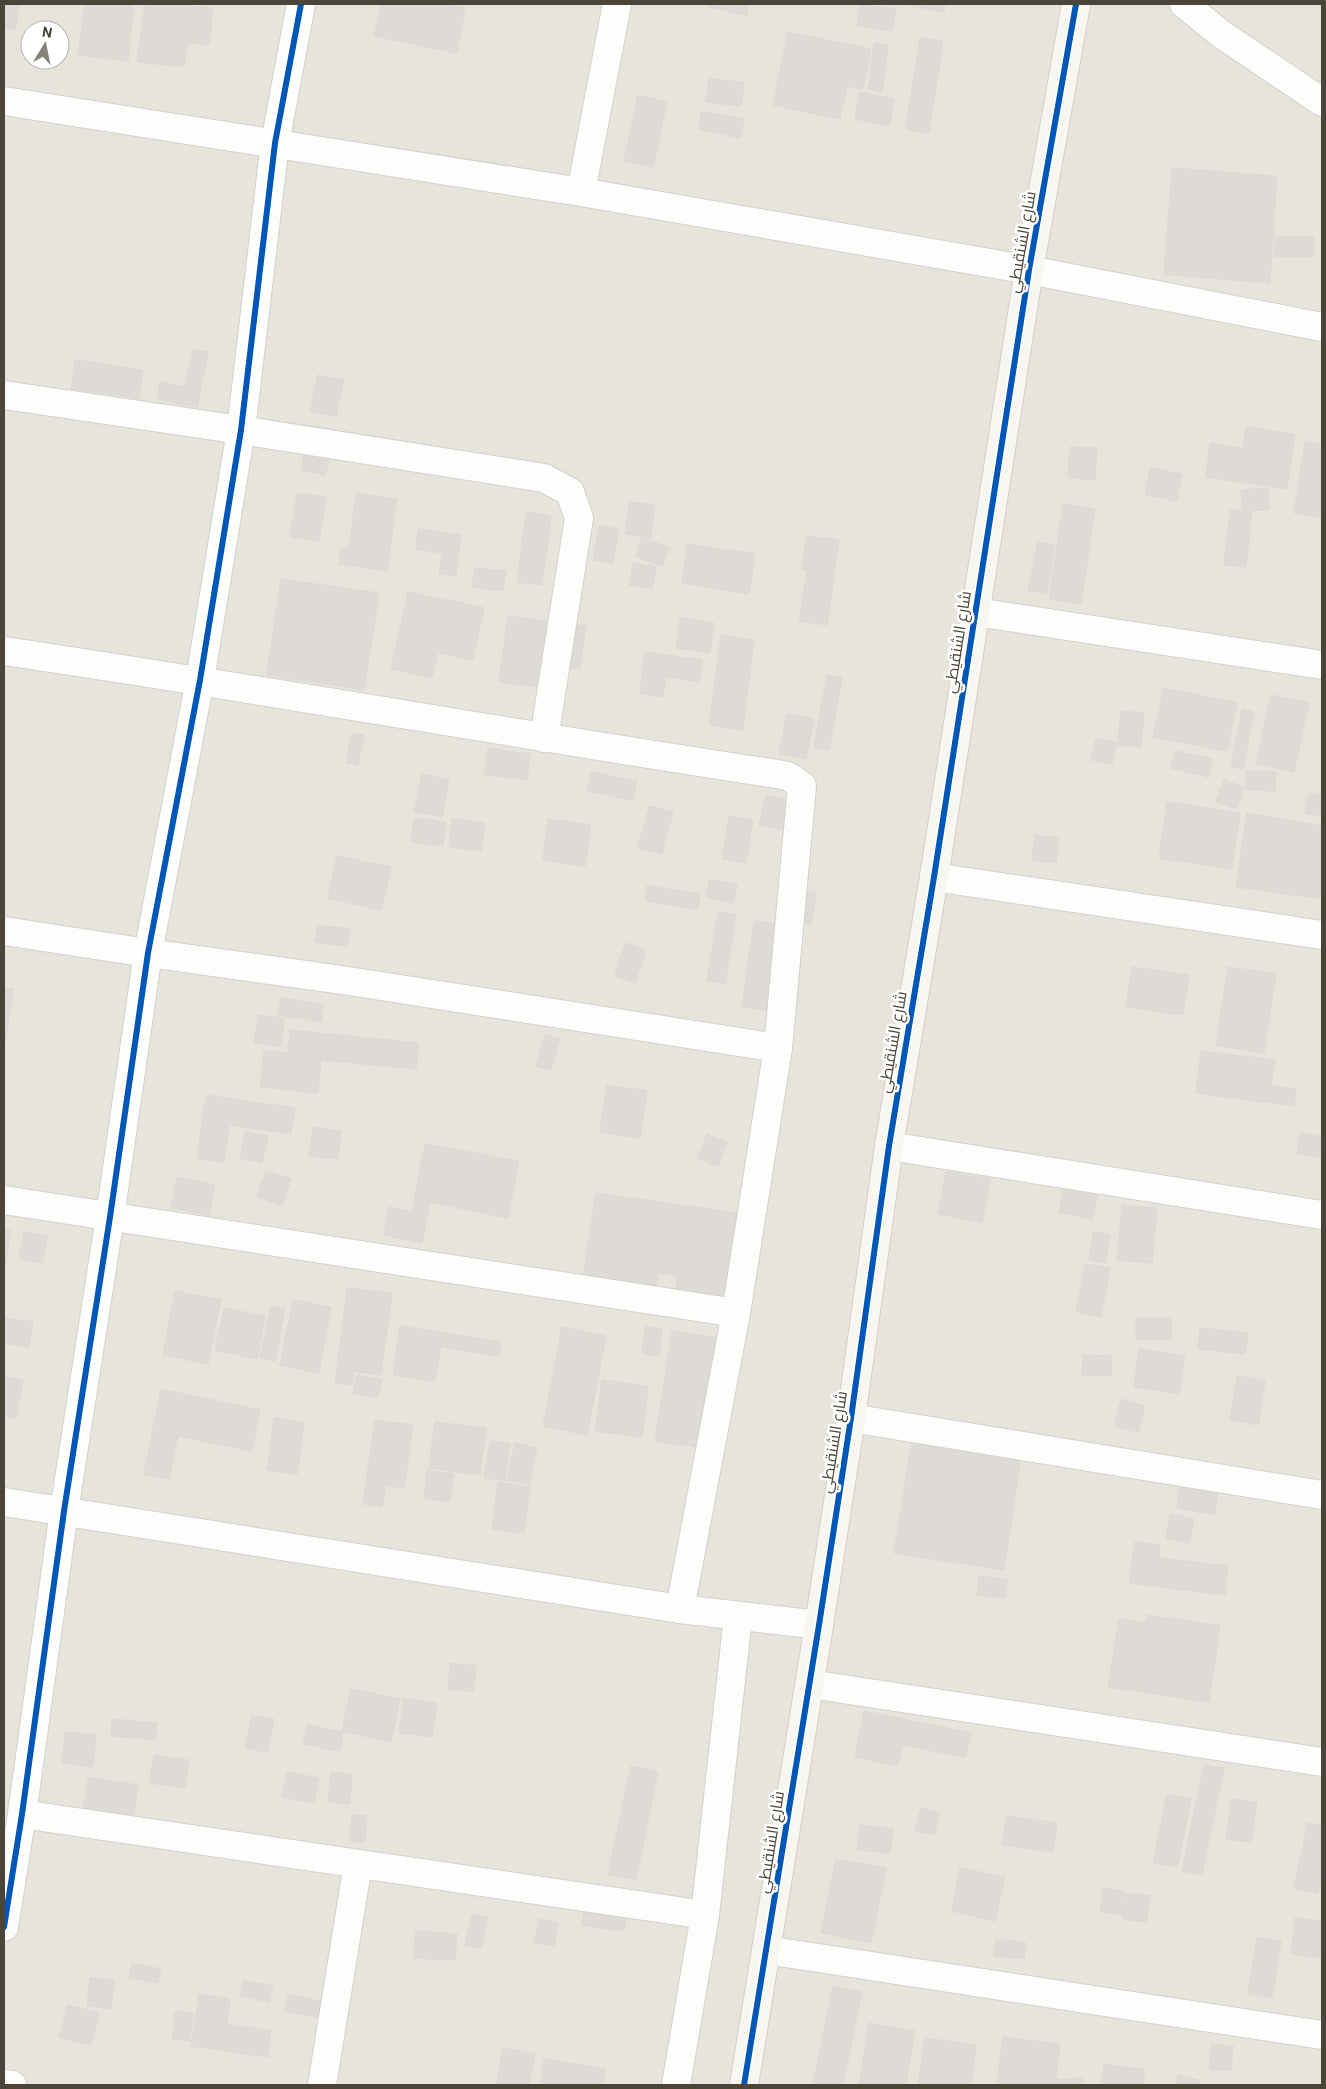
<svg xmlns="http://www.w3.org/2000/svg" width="1326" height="2089" viewBox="0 0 1326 2089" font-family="Roboto,Cairo,sans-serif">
  <rect width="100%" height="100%" fill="#f4f2ee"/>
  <path fill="#e7e4dc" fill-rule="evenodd" d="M4,4H1322V2085H4ZM30,30H60V60H30Z"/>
  <g fill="#dedbd6" stroke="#dcd9d4">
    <path d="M4,4H20L15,30L4,28Z"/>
    <path d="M85,4H134L128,61L78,55Z"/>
    <path d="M145,4H175L213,8L209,45L187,43L184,67L137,62Z"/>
    <path d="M381,4H442L465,8L457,53L374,36Z"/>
    <path d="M709,4H749L747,15L708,7Z"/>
    <path d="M860,4L896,9L892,31L857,25Z"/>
    <path d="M903,4H945L944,12Z"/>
    <path d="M788,32L871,49L863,89L847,86L840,119L773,105Z"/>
    <path d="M920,38L943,41L929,133L906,129Z"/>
    <path d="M874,43L888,45L882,92L868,89Z"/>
    <path d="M709,78L744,83L741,106L706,102Z"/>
    <path d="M860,92L894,99L889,126L855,119Z"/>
    <path d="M638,95L667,102L653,167L624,161Z"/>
    <path d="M702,111L744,119L740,138L699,129Z"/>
    <path d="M1172,168L1277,176L1270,283L1164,274Z"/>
    <rect x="1275" y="237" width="39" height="20"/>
    <path d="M193,349L208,352L197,407L157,399L160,382L185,387Z"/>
    <path d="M75,360L143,370L139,398L71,389Z"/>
    <path d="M318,375L344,380L336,416L310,411Z"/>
    <path d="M1246,427L1295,434L1287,489L1206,477L1210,443L1243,448Z"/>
    <path d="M1305,442L1322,445V517L1294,513Z"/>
    <path d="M1070,447L1097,448L1095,480L1068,478Z"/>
    <path d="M305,449L330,455L325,475L301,470Z"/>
    <path d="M1150,468L1182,474L1177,501L1145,495Z"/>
    <path d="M1268,488L1269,510L1242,511L1241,490Z"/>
    <path d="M297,493L326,497L319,541L290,537Z"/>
    <path d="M356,493L397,499L387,571L339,564L341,548L349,549Z"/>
    <path d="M629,502L655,505L651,538L625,534Z"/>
    <path d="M1063,504L1095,509L1081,604L1049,599Z"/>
    <path d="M1230,510L1252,512L1246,567L1224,565Z"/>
    <path d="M526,512L551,516L542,585L517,582Z"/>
    <path d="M599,526L619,529L613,563L593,560Z"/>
    <path d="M418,529L461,535L456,576L439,574L442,553L416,549Z"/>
    <path d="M806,536L839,540L827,625L799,621L807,570H802Z"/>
    <path d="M642,538L669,547L662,566L636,557Z"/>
    <path d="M1038,542L1055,545L1046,594L1028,590Z"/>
    <path d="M687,544L755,554L749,594L682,583Z"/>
    <path d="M633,563L656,567L652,589L629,585Z"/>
    <path d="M475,568L506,571L503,591L472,587Z"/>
    <path d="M281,579L379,593L364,690L267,675Z"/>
    <path d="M408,592L449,601L432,678L391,669Z"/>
    <path d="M450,600L484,608L473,660L439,653Z"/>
    <path d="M508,616L586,626L580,669L550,666L546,688L499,682Z"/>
    <path d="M680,618L714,623L710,653L676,648Z"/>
    <path d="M721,635L754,640L743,730L709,725Z"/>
    <path d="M645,652L702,660L699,682L666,677L663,697L640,694Z"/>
    <path d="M827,675L842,678L829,750L814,747Z"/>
    <path d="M1164,688L1237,703L1227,751L1153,737Z"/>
    <path d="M1271,695L1309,703L1294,772L1256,764Z"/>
    <path d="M1242,709L1254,712L1243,769L1231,767Z"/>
    <path d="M1121,711L1144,713L1141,747L1118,745Z"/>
    <path d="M787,714L814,719L806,759L779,754Z"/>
    <path d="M352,733L364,735L358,765L346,763Z"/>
    <path d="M1096,739L1117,743L1112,764L1091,760Z"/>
    <path d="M488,748L530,754L527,780L484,774Z"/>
    <path d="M1176,751L1212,759L1208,777L1171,768Z"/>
    <path d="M1247,771L1276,772L1275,791L1246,790Z"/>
    <path d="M591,772L637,781L633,800L587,791Z"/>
    <path d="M422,774L449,780L442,817L414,812Z"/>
    <path d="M1224,780L1244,787L1237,809L1216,802Z"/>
    <path d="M1309,793L1322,796V816L1305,813Z"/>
    <path d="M766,795L808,804L801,834L759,825Z"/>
    <path d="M1167,802L1240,813L1232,869L1159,858Z"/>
    <path d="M649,806L673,812L662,854L638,848Z"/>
    <path d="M1247,813L1322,826V899L1236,887Z"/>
    <path d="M729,816L753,820L746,863L722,859Z"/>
    <path d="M414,818L446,822L443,846L411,842Z"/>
    <path d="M452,819L485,823L481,851L449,847Z"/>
    <path d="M548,819L591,825L585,866L543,860Z"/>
    <path d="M1035,835L1059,838L1056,863L1032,860Z"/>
    <path d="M337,856L391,867L381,910L328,898Z"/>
    <path d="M710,879L737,885L733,903L706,897Z"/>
    <path d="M647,886L700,894L698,909L645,901Z"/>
    <path d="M793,888L816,893L811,925L788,920Z"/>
    <path d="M718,912L736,915L725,984L707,980Z"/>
    <path d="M754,921L784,925L772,1011L742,1007Z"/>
    <path d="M318,925L350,929L347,946L315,942Z"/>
    <path d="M625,943L646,950L635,983L615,976Z"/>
    <path d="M1132,967L1189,975L1183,1015L1126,1007Z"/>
    <path d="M1228,967L1276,974L1264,1053L1216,1045Z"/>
    <path d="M4,988L13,989L5,1045L4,1044Z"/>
    <path d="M281,998L324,1005L321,1022L278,1015Z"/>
    <path d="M258,1015L284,1018L281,1046L254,1043Z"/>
    <path d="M290,1030L419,1043L416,1069L321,1060L318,1093L260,1087L264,1051L288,1053Z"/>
    <path d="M545,1035L560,1039L550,1070L536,1066Z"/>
    <path d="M1201,1051L1275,1060L1271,1086L1296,1089L1294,1106L1196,1093Z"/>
    <path d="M607,1085L647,1091L640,1138L600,1132Z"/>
    <path d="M206,1095L295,1108L291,1134L229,1125L224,1162L197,1158Z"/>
    <path d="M313,1127L341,1131L338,1159L309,1156Z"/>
    <path d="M245,1131L268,1136L262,1163L240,1158Z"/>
    <path d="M1300,1133L1322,1137L1321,1157L1297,1154Z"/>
    <path d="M707,1134L727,1142L718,1166L698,1159Z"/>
    <path d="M425,1144L519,1161L508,1218L430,1202L422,1243L384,1235L389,1207L412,1212Z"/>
    <path d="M266,1171L291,1179L282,1206L257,1197Z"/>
    <path d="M946,1172L990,1179L982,1222L938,1214Z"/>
    <path d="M177,1177L215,1185L209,1215L171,1208Z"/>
    <path d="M1064,1187L1098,1194L1092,1219L1059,1212Z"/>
    <path d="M596,1193L743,1214L729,1307L674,1299L678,1276L658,1273L654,1295L582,1284Z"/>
    <path d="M1122,1205L1157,1208L1152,1263L1117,1260Z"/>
    <path d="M4,1229L11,1230L4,1272Z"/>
    <path d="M1094,1231L1110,1235L1105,1263L1089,1260Z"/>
    <path d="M24,1232L48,1236L42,1263L19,1258Z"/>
    <path d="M1085,1264L1110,1268L1101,1317L1076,1312Z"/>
    <path d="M347,1288L392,1293L381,1375L354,1371L352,1385L335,1383Z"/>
    <path d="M175,1291L221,1300L208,1364L163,1355Z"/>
    <path d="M293,1300L331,1307L319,1373L280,1365Z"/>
    <path d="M271,1306L285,1309L275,1361L260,1358Z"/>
    <path d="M224,1308L265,1316L257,1359L215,1350Z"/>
    <path d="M4,1318L33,1322L29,1347L4,1343Z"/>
    <rect x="1136" y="1318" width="35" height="21"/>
    <path d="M400,1326L501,1342L499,1356L441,1347L435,1382L393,1375Z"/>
    <path d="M562,1327L606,1336L587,1435L543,1426Z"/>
    <path d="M645,1327L662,1329L659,1356L642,1353Z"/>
    <path d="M1200,1328L1248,1333L1245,1354L1198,1349Z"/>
    <path d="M672,1331L719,1338L703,1448L655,1441Z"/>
    <path d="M1139,1349L1185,1356L1179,1394L1134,1387Z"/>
    <path d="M1083,1355L1112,1356L1111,1376L1082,1375Z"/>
    <path d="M357,1375L382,1380L378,1398L353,1393Z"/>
    <path d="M1237,1376L1265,1381L1258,1425L1230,1420Z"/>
    <path d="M4,1377L23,1380L16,1418L4,1416Z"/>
    <path d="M602,1380L648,1386L642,1437L595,1431Z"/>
    <path d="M161,1389L260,1410L252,1451L178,1436L169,1479L144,1474Z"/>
    <path d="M1121,1399L1145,1406L1138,1432L1114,1426Z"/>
    <path d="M274,1418L304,1422L297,1474L267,1470Z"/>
    <path d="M375,1420L413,1425L404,1488L386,1485L382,1507L363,1504Z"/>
    <path d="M435,1422L486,1428L480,1475L429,1468Z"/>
    <path d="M490,1441L510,1444L505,1480L484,1478Z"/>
    <path d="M912,1441L1021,1458L1004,1570L894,1553Z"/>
    <path d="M515,1443L537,1448L529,1484L507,1480Z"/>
    <path d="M427,1470L454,1474L449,1502L424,1498Z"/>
    <path d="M498,1482L530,1487L524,1533L492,1529Z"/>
    <path d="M1180,1484L1218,1490L1215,1514L1177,1508Z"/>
    <path d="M1170,1514L1194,1519L1189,1543L1166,1538Z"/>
    <path d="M1135,1542L1160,1545L1159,1558L1228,1566L1225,1595L1129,1583Z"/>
    <path d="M979,1576L1008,1580L1005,1598L977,1595Z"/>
    <path d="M1148,1615L1220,1626L1209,1702L1108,1687L1119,1619L1146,1623Z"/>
    <path d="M450,1663L476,1666L474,1691L448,1690Z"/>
    <path d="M351,1689L400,1699L391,1742L342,1731Z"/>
    <path d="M404,1699L437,1703L432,1737L399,1733Z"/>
    <path d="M864,1711L971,1733L965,1757L903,1745L898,1766L855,1757Z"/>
    <path d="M252,1715L274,1719L267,1752L245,1748Z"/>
    <path d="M112,1719L157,1723L156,1740L111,1736Z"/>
    <path d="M307,1725L343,1732L340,1751L303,1744Z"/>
    <path d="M65,1732L96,1735L93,1767L62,1763Z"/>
    <path d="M154,1755L189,1760L185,1788L149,1783Z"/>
    <path d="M1204,1765L1224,1768L1202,1875L1182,1871Z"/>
    <path d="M631,1766L658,1772L636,1880L608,1874Z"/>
    <path d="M287,1772L319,1778L314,1803L282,1797Z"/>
    <path d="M331,1772L352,1774L350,1804L328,1802Z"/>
    <path d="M88,1777L138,1785L133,1819L83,1811Z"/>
    <path d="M1167,1795L1191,1799L1177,1867L1153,1863Z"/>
    <path d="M1231,1799L1257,1802L1251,1842L1226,1839Z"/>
    <path d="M921,1808L939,1813L935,1835L915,1831Z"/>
    <path d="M352,1815L367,1816L365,1842L349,1841Z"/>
    <path d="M1006,1816L1057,1823L1053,1852L1002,1845Z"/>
    <path d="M1308,1823L1322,1826V1876L1318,1893L1294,1888Z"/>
    <path d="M860,1825L893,1829L890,1854L857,1849Z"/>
    <path d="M836,1859L886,1868L871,1943L821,1933Z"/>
    <path d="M960,1868L1005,1877L995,1921L952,1911Z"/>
    <path d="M1103,1888L1125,1892L1122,1915L1100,1912Z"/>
    <path d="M1127,1893L1150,1896L1146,1922L1123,1919Z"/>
    <path d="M584,1910L626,1916L624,1931L582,1925Z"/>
    <path d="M472,1914L488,1917L481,1948L465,1945Z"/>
    <path d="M1295,1918L1322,1921V1958L1291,1954Z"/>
    <path d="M540,1919L558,1923L554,1946L534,1942Z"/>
    <path d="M416,1931L457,1934L455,1960L413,1958Z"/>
    <path d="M1257,1937L1281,1941L1272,1998L1248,1994Z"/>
    <path d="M996,1939L1026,1943L1024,1959L994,1956Z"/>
    <path d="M132,1963L161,1969L158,1983L129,1978Z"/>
    <path d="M90,1978L114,1980L111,2009L87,2006Z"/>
    <path d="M243,1980L273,1986L269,2002L240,1996Z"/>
    <path d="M833,1986L862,1992L843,2085H813Z"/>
    <path d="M199,1994L230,1999L227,2024L271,2031L268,2057L191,2046Z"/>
    <path d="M288,1995L337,2004L334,2021L285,2011Z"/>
    <path d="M67,2005L99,2013L91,2045L59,2037Z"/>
    <path d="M175,2011L193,2013L190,2041L172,2039Z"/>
    <path d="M869,2023L915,2031L906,2085H859Z"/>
    <path d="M1003,2037L1060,2044L1055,2085H997Z"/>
    <path d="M925,2038L976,2045L971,2085H918Z"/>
    <path d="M1212,2044L1233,2046L1231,2071L1209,2069Z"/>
    <path d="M503,2048L535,2054L529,2085H496Z"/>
    <path d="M544,2059L605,2069L603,2085H540Z"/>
    <path d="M1104,2064L1145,2070L1143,2085H1101Z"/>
    <path d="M1178,2075L1199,2080L1198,2085H1176Z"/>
    <path d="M1083,2078L1084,2085H1056V2080Z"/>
  </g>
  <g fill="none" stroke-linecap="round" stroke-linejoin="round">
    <defs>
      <g id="street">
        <path d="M1184,4L1221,34L1322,102"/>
        <path d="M4,101L581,192L1029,270L1322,327"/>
        <path d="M581,192L617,4"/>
        <path d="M4,395L241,430L544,478L570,492L579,518L544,738"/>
        <path d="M976,612L1322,665"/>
        <path d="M4,651C262,689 519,735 777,774L788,776L802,786L778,1048L736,1313L680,1609"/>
        <path d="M934,877L1322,935"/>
        <path d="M4,931L148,953L342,980L778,1048"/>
        <path d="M889,1146L1322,1215"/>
        <path d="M4,1200L736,1313"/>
        <path d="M851,1418L1322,1495"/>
        <path d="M4,1502L680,1609L819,1625"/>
        <path d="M810,1684L1322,1762"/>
        <path d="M22,1814L705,1915"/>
        <path d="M4,1927L22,1814L64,1511L110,1217L148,953L200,680L241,430L275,143L301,4"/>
        <path d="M766,1950L1322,2035"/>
        <path d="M4,2084L12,2085"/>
        <path d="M322,2085L358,1864"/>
        <path d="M676,2085L705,1915L738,1617"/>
      </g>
      <path id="secondary" d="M744,2085L819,1625L851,1418L889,1146L934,877L1029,270L1076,4"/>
    </defs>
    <use href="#street" stroke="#d2d0cb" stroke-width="30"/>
    <use href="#secondary" stroke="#d3cfc5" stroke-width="30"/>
    <use href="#street" stroke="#fdfdfc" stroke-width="28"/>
    <use href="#secondary" stroke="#f7f6f1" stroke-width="28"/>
    <defs>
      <g id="cycleway">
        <path d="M4,1927L22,1814L64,1511L110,1217L148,953L200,680L241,430L275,143L301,4"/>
        <path d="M744,2085L819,1625L851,1418L889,1146L934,877L1029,270L1076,4"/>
      </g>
    </defs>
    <use href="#cycleway" stroke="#fff" stroke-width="9"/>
    <use href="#cycleway" stroke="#0057b8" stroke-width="6"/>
  </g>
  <g text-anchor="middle" stroke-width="5" stroke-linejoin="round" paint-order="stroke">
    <g font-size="16" fill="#4b4439" stroke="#fff">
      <text transform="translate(1021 242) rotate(-80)" y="6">شارع الشنقيطي</text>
      <text transform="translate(957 642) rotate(-81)" y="6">شارع الشنقيطي</text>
      <text transform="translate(892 1042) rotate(-80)" y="6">شارع الشنقيطي</text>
      <text transform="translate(833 1442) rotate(-81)" y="6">شارع الشنقيطي</text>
      <text transform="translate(770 1842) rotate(-81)" y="6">شارع الشنقيطي</text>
    </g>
  </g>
  <rect width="1326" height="2089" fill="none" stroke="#4b4439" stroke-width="10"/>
  <g transform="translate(45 45) rotate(10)"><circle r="24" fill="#ffffff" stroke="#b7b4b0"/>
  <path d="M0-4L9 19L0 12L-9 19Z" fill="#868178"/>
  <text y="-8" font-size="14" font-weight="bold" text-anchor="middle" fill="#4b4439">N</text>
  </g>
</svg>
